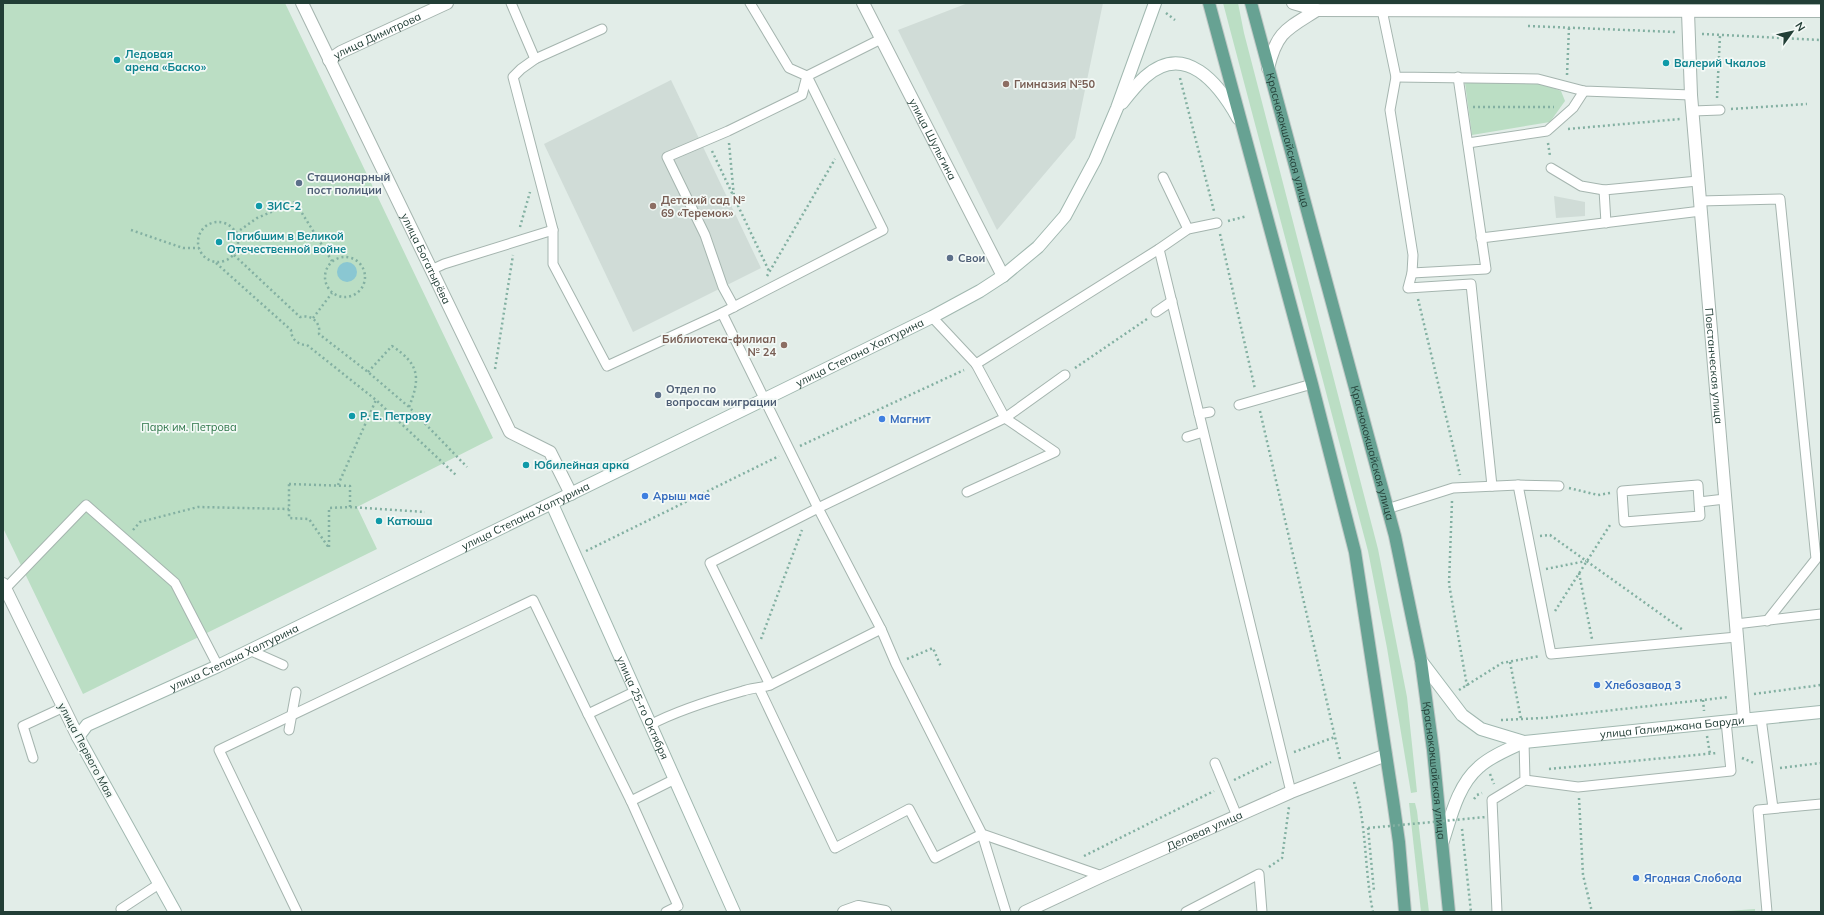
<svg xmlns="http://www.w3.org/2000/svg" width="1824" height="915" viewBox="0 0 1824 915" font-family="Mulish,sans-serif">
  <rect width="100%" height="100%" fill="#e2ede8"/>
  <g fill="#d0dcd7">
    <path d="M968,3H1103L1075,138L997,230L898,30Z"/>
    <path d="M671,80L761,268L633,332L544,144Z"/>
    <path d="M1554,196L1585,202V216L1556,218Z"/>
  </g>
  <g fill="#bbdec4">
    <path d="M3,3H285L493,438L357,507L377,549L83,694L3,528Z"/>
    <path d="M1223,3H1238L1244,33L1378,549L1407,697L1417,792L1411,793L1387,648L1368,551Z"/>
    <path d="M1537,82L1561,91L1565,101L1550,122L1472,135L1465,83Z"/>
    <path d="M1409,803H1415L1417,811L1429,912H1421Z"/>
    <path d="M1755,909V912H1714Z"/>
  </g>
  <circle fill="#8ac7d2" cx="347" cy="272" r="10"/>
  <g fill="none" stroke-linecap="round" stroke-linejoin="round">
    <defs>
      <g id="lane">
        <path d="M511,3L535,59L521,69L513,77L553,230V264L607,366L722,313"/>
        <path d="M1382,10L1396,77L1538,79L1584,91L1691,95"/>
        <path d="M535,59L602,29"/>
        <path d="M1396,77L1390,110L1413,255L1412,273L1408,288L1471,284L1492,486"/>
        <path d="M1693,111L1720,110"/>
        <path d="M1468,143L1547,131L1573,108L1584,91"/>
        <path d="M1551,168L1581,186L1604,190"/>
        <path d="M1163,177L1188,229"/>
        <path d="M1700,201L1780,199L1816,559L1767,621"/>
        <path d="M1606,223L1604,190L1698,181"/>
        <path d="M1481,238L1701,211"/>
        <path d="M1159,249L1291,792"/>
        <path d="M431,270L444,264L553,230"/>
        <path d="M1412,273L1486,269L1458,77"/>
        <path d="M734,307L723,287L705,235L667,157L728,131L802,95L807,76L789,68L750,3"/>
        <path d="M1156,312L1172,301"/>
        <path d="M932,317L976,364L1159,249L1188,229L1217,223"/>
        <path d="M1239,405L1312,384"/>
        <path d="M1199,414L1210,412"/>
        <path d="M1187,437L1203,432"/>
        <path d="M1559,486L1518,485L1551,654L1737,637"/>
        <path d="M967,492L1055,452L1005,418L1065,375"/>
        <path d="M1699,502L1700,516L1624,522L1622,491L1698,485L1699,502L1725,499"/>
        <path d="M1387,509L1453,488L1518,485"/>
        <path d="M5,589L86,505L175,583L218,666"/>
        <path d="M1736,624L1821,614"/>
        <path d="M881,629L896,664L982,834L1102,876"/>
        <path d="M249,650L283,665"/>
        <path d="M770,685L710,563L818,508L722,313L883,230L807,76L881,39"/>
        <path d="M759,688L835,848L909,809L935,858L982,834L1006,912"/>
        <path d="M636,691L588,714L631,801L675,779"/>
        <path d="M1761,718L1773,808"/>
        <path d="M650,725C678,710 711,700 743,691C751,688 761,688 770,685L881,629L818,508L1005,418L976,364"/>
        <path d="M289,730L296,692"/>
        <path d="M33,758L23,726L64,707"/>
        <path d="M1215,763L1237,816"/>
        <path d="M1525,780L1578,787L1731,771L1726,721"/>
        <path d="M631,801L678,906L666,912"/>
        <path d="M122,912L121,909L159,884"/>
        <path d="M297,912L219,750L533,600L588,714"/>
        <path d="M1186,912L1259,874L1262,912"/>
        <path d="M1497,912L1492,800L1525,780L1524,742"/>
        <path d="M1767,912L1758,810L1821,804"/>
      </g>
      <g id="street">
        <path id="s1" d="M302,3L510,432L550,452L571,494"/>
        <path id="s2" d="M863,3L1003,276"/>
        <path d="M1293,3L1317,10L1821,11"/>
        <path id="s3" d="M1688,12L1691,95L1744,719"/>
        <path id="s4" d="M329,60L341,52L447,3"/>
        <path d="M1268,68C1277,31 1287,29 1317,10"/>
        <path d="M3,584L78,737"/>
        <path d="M844,912L858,907L885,912"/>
        <path id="s5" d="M1025,912L1102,876L1291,792L1386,755"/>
      </g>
      <g id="secondary">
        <path d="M1122,103C1129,94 1136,85 1145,77C1185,41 1219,84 1238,118"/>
        <path id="s6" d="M552,504L734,912"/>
        <path d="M1421,661L1462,715L1481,729L1524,742"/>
        <path id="s7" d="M1443,841C1451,816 1458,785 1479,767C1491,756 1509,749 1524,742L1821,712"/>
        <path id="s8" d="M175,912L78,737L87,725L218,666L765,399L932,317L980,291L1003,276L1038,247L1065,216L1095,160L1117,108L1155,3"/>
      </g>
      <g id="primary">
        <path d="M1209,3L1312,384L1355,552L1393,800L1399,842L1405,912"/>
        <path id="s9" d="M1251,3L1395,536L1421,661L1433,750L1449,912"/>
      </g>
    </defs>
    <use href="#lane" stroke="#a5b5af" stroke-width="11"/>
    <use href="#street" stroke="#a5b5af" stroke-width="14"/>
    <use href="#secondary" stroke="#a1b8b0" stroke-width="14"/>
    <use href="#primary" stroke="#c1c9c7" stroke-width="14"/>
    <g stroke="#83b0a2" stroke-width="2.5" stroke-dasharray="2 3" stroke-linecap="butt">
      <path d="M1166,13L1175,20"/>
      <path d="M1528,26L1675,32"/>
      <path d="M1702,34L1821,40"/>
      <path d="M1567,75L1569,28"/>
      <path d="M1180,78L1214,211"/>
      <path d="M1717,98L1720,35"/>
      <path d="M1473,107H1554"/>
      <path d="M1731,109L1807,104"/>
      <path d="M1568,129L1680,119"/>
      <path d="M729,143L734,197"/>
      <path d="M1548,143L1550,156"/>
      <path d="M712,151L769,271"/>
      <path d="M1228,221L1247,216"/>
      <circle cx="218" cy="242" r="20"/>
      <path d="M520,227L530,192"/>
      <path d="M131,230L183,248H199"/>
      <path d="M236,233L257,218L295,202L332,261"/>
      <path d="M1220,234L1255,389"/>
      <path d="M234,255L300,317C312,314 321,323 319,334L368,372L409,407L467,467"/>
      <circle cx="345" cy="277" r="20"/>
      <path d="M216,263L291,330C291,339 298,345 307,345L376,400L457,476"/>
      <path d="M767,276L835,159"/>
      <path d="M1418,299L1460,475"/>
      <path d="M313,318L332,293"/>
      <path d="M1075,368L1147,319"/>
      <path d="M495,369L513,255"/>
      <path d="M368,372L392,346C419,364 421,377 409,407"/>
      <path d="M1260,411L1340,759"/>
      <path d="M800,446L964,370"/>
      <path d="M289,484L350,486V507L329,508V548L309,519L289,518Z"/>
      <path d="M338,485L376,400"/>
      <path d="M1569,488L1598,495L1610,493"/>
      <path d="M1452,501L1449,584L1467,686"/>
      <path d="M350,507L425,512"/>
      <path d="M133,530L140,522L198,507L289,509"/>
      <path d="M1540,536L1550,535L1683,630"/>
      <path d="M586,551L779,456"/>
      <path d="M1546,569L1586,561"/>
      <path d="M1579,573L1592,639"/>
      <path d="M1555,611L1610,525L1612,524"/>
      <path d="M761,639L802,530"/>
      <path d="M907,659L933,648L941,667"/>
      <path d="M1510,662L1521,719"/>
      <path d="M1459,690L1502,663L1540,656"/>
      <path d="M1754,694L1821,685"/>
      <path d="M1703,700L1704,711"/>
      <path d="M1501,720L1543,718L1729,697"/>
      <path d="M1707,736L1710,754"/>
      <path d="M1294,752L1335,737"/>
      <path d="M1742,758L1754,763"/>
      <path d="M1780,768L1821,763"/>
      <path d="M1549,769L1717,753"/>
      <path d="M1490,774L1494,784"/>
      <path d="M1234,780L1271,762"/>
      <path d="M1354,782C1367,824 1364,869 1373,912"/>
      <path d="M1579,798L1583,875L1592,912"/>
      <path d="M1474,799L1477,795L1482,793"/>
      <path d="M1368,828L1374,891"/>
      <path d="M1462,829L1471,912"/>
      <path d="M1084,856L1214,791"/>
      <path d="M1269,867L1282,858L1289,807"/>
    </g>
    <use href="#lane" stroke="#fff" stroke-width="9"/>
    <use href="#street" stroke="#fff" stroke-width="12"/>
    <use href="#secondary" stroke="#fff" stroke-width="12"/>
    <use href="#primary" stroke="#67a293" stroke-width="12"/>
    <path stroke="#83b0a2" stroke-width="2.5" stroke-dasharray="2 3" stroke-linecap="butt" d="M1368,828L1486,817"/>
  </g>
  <g fill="#0f9aa8" stroke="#f3f9f6" stroke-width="1.5">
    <circle cx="117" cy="60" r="4"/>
    <circle cx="1666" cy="63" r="4"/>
    <circle cx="259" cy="206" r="4"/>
    <circle cx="219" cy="242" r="4"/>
    <circle cx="352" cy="416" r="4"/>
    <circle cx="526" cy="465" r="4"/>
    <circle cx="379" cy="521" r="4"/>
  </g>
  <g fill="#8d6e63" stroke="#f3f9f6" stroke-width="1.5">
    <circle cx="1006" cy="84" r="4"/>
    <circle cx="653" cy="206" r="4"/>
    <circle cx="784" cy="345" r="4"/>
  </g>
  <g fill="#5c6f8a" stroke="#f3f9f6" stroke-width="1.5">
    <circle cx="299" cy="183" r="4"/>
    <circle cx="950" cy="258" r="4"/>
    <circle cx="658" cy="395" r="4"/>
  </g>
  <g fill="#3f7fe0" stroke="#f3f9f6" stroke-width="1.5">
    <circle cx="882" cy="419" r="4"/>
    <circle cx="645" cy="496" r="4"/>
    <circle cx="1597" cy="685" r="4"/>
    <circle cx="1636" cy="878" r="4"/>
  </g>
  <g text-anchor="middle" stroke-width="3.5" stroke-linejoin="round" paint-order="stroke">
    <g font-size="11" fill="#223e36" stroke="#f3f9f6">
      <text dy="4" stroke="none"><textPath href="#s4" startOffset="54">улица Димитрова</textPath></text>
      <text dy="4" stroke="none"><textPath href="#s2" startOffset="153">улица Шульгина</textPath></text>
      <text dy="4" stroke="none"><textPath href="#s9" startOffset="142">Краснококшайская улица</textPath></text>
      <text dy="4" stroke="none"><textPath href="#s1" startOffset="284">улица Богатырёва</textPath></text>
      <text dy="4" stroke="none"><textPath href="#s8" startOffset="1073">улица Степана Халтурина</textPath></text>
      <text dy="4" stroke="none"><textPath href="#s3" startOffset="355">Повстанческая улица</textPath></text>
      <text dy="4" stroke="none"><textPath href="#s9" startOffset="466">Краснококшайская улица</textPath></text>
      <text dy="4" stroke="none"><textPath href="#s8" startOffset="701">улица Степана Халтурина</textPath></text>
      <text dy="4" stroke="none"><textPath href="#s8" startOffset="377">улица Степана Халтурина</textPath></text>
      <text dy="4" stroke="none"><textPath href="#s6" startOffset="223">улица 25-го Октября</textPath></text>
      <text dy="4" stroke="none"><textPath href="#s7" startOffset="284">улица Галимджана Баруди</textPath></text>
      <text transform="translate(86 750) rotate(62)" y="4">улица Первого Мая</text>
      <text dy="4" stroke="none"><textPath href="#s9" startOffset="790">Краснококшайская улица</textPath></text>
      <text dy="4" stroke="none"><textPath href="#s5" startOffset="197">Деловая улица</textPath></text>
    </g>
    <g font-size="11" font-weight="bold" fill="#0d838f" stroke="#f3f9f6" text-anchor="start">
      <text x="125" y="58">Ледовая<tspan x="125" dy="13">арена «Баско»</tspan></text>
      <text x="1674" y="67">Валерий Чкалов</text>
      <text x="267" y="210">ЗИС-2</text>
      <text x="227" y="240">Погибшим в Великой<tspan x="227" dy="13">Отечественной войне</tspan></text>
      <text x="360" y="420">Р. Е. Петрову</text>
      <text x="534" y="469">Юбилейная арка</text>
      <text x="387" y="525">Катюша</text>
    </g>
    <g font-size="11" font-weight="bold" fill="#785e54" stroke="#f3f9f6" text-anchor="start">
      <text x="1014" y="88">Гимназия №50</text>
      <text x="661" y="204">Детский сад №<tspan x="661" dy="13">69 «Теремок»</tspan></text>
      <text x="776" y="343" text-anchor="end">Библиотека-филиал<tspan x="776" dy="13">№ 24</tspan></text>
    </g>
    <g font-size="11" font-weight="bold" fill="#4e5e75" stroke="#f3f9f6" text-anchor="start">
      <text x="307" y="181">Стационарный<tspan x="307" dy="13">пост полиции</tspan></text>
      <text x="958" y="262">Свои</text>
      <text x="666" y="393">Отдел по<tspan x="666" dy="13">вопросам миграции</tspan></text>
    </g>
    <g font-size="11" font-weight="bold" fill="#366cbe" stroke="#f3f9f6" text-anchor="start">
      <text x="890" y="423">Магнит</text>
      <text x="653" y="500">Арыш мае</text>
      <text x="1605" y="689">Хлебозавод 3</text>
      <text x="1644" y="882">Ягодная Слобода</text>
    </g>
    <g font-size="11" fill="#2c7548" stroke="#f3f9f6">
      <text x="189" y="431">Парк им. Петрова</text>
    </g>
  </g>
  <rect width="1824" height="915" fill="none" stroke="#223e36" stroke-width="8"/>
  <g transform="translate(1792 32) rotate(57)" stroke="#f3f9f6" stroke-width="3" paint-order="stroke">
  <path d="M0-3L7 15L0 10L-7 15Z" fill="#223e36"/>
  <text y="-6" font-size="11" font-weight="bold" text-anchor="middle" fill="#223e36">N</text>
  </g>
</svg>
